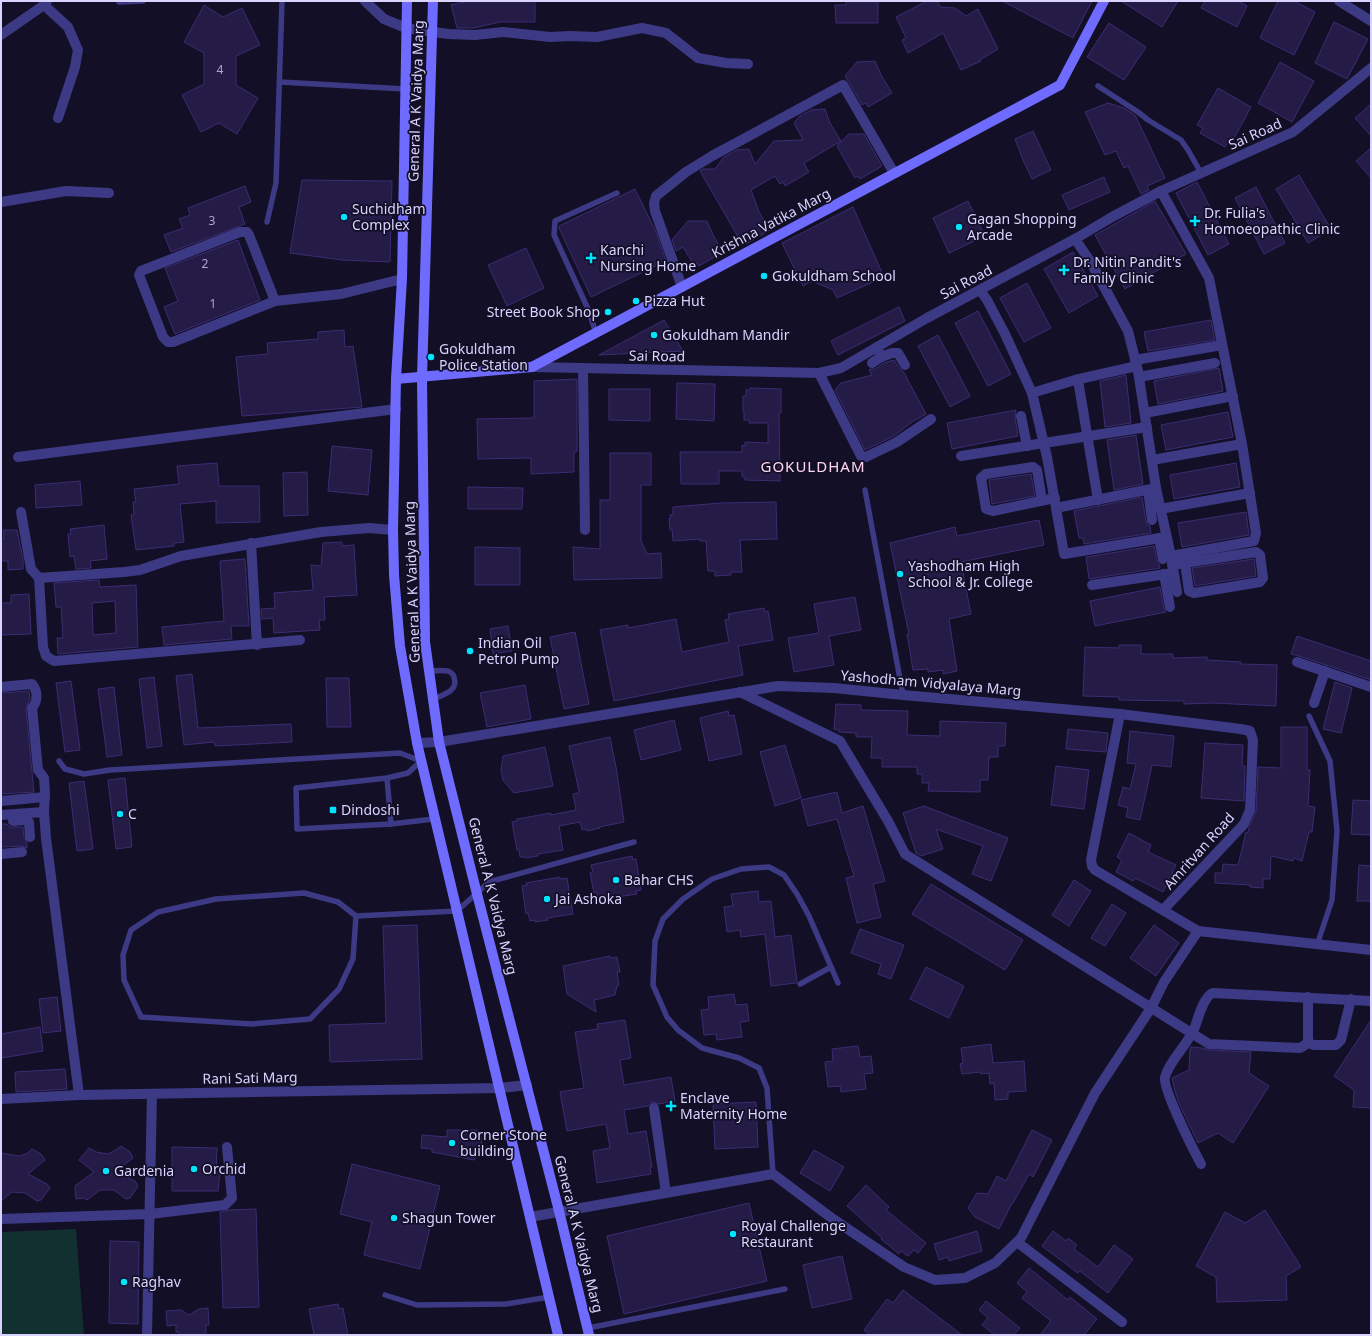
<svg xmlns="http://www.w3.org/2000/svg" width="1372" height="1336" viewBox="0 0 1372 1336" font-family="'Noto Sans',sans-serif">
  <rect width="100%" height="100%" fill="#130f26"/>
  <path fill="#12302f" d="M76,1229L84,1335H1V1232Z"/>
  <g fill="#241b47" stroke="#3b2d73" fill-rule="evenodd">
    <path d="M468,1H535V22H500L474,28H457L451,5Z"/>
    <path d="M846,1L878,2V23H836L835,5H846Z"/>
    <path d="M927,1H937L940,7L955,8L966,16L978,9L998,49L980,60L981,61L961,70L943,33L908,53L902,40L906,38L896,17Z"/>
    <path d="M1002,1H1092L1073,38Z"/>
    <path d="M1121,1H1178L1162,27Z"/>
    <path d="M1205,1H1238L1247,6L1237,27L1201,8Z"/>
    <path d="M1278,1H1294L1315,12L1294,55L1260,38Z"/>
    <path d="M204,5L223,17L242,8L260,45L236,56V85L258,98L237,134L219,123L201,132L182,95L204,84V53L184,42Z"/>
    <path d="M1334,22L1368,39L1347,79L1315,63Z"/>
    <path d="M1109,23L1146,47L1124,80L1087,57Z"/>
    <path d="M875,61L881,75L892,93L868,107L866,103L862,105L845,76L857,62Z"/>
    <path d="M1280,62L1314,81L1292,122L1258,103Z"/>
    <path d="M1218,88L1251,107L1233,140L1231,138L1225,147L1200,133L1203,128L1197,125Z"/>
    <path d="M1108,103L1124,108L1135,115L1165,178L1147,186L1149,190L1141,194L1128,166L1124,168L1116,151L1105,155L1085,112Z"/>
    <path d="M1371,104V136L1355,118Z"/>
    <path d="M825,109L830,123L841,141L804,163L809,172L785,186L783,182L780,184L775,176L751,190L759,212L770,230L746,244L744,241L741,242L700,171L703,169H715L724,157L737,150L749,149L755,164L774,141L803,140L794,123L800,116L811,110Z"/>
    <path d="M1033,131L1051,170L1032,179L1023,160L1015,139Z"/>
    <path d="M849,134H864L882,166L860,179L858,176L855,178L837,146Z"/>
    <path d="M1371,148V178L1356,161Z"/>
    <path d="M1299,175L1331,229L1308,243L1276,189Z"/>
    <path d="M1104,177L1110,192L1069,210L1062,195Z"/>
    <path d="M302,180L392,181L390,262L342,260L290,253Z"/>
    <path d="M1197,182L1229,244L1208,255L1176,193Z"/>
    <path d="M245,186L251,202L239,207L245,224L171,252L164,235L183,228L179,219L190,215L188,208Z"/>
    <path d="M1256,187L1285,243L1264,254L1235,198Z"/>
    <path d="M635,189L656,232L666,261L591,297L559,228V226Z"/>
    <path d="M968,201L985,236L949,253L933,218Z"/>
    <path d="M1155,201L1186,254L1125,289L1095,235Z"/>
    <path d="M853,207L884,277L837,298L833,290L812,281L803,286L782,243Z"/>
    <path d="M688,221H707L713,235L723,252L699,266L697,263L694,265L683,247L676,251L672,240Z"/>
    <path d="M238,240L260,300L175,334L164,307L178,301L165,268Z"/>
    <path d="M526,248L544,288L507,306L488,265Z"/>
    <path d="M1073,252L1098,296L1069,313L1044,269Z"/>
    <path d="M1027,283L1051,328L1024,342L1000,298Z"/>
    <path d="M899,307L905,321L838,355L831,341Z"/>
    <path d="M978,311L1011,374L988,386L955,323Z"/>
    <path d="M664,320L683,351L599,355Z"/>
    <path d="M1211,320L1215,340L1148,351L1144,332Z"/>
    <path d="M344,330L345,347L353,346L362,407L242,416L236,357L268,354L267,343L318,339V332Z"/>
    <path d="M938,335L970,396L950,407L918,346Z"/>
    <path d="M894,360L899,368L903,371L926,414L912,422L894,436L865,450L835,390L841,383L872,375L869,370L870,369H875L884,363Z"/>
    <path d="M1219,368L1223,391L1158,404L1154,381Z"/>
    <path d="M1126,375L1131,423L1105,427L1100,381Z"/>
    <path d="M577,379V451L574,453V472L531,474V458L478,459L477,419L534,418V381Z"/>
    <path d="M677,383L715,384L714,421L676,419Z"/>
    <path d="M750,388L781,389V413H779L780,481L745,480V477H742V471H719V484H681L680,452H742V445L745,446V442L768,443V423H749V420H744V412H743V396H746V390H750Z"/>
    <path d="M609,389H650V421L609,420Z"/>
    <path d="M1016,410L1015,417L1018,436L952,449L947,423Z"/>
    <path d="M1228,412L1233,437L1166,450L1161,425Z"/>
    <path d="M1136,435L1143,484L1114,490L1107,440Z"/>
    <path d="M332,446L372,450L368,495L328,491Z"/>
    <path d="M610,453H651V485H641V541L647,554L661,553L662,578L574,580L573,547L600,549V500H610Z"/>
    <path d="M217,463L219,486H259L260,522L216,523V501L180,504L184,542L174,543V546L136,550L131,515H134L133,502H136L134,489L179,484L177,466Z"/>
    <path d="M1236,463L1240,487L1174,499L1170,475Z"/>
    <path d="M307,472L308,515L284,516L283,473Z"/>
    <path d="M1031,474L1035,496L992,504L989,480Z"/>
    <path d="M80,481L82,505L36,508L35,485Z"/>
    <path d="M468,487L523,488L522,509H468Z"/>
    <path d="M1142,497L1146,521L1147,524L1150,526L1151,533L1084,544L1083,538H1079L1074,511Z"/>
    <path d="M776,502L777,539L740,540L742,572H731V575L715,576V571H708L706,541H700V539L673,541L672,529L670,530L669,518H671L670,515L673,514V507L721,503Z"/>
    <path d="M1246,512L1249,535L1182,547L1178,523Z"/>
    <path d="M1039,520L1044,545L961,562L971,614L949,619L957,671L943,674V670L928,672V669L913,670L907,634H909L890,543L955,527L957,536Z"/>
    <path d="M104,525L107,559L90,561L91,568L76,569L74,556L70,557L68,534H71L70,529Z"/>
    <path d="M3,530H17L23,559V569L8,570V561H1V539H4Z"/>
    <path d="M342,542V546L354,545L357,595L324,597L325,620H319L320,630L274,633L273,618L262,619L261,609L275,608L274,593L313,590L311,565L321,566L323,543Z"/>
    <path d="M1154,546L1157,560L1159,564L1160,568L1089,579L1086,557Z"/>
    <path d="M475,547L520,548V585H475Z"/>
    <path d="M245,559L249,626H231L232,639L164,645L162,627L224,621L220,561Z"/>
    <path d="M1254,559L1256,576L1195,586L1192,568Z"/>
    <path d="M99,580L100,587L136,585L138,647L58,654L57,638H63L61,607H56L54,583ZM115,601L116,633L93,635L92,603Z"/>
    <path d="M1160,587L1164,608L1166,612L1095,626L1090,601Z"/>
    <path d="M29,594L31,634L1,635V603H11V595Z"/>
    <path d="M855,597L861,630L829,636L834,665L794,672L788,638L819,633L814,604Z"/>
    <path d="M764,608L765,612L768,611L773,640L738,646L743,675L614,701L600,630L628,625V628L676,619L682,652L729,642L725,620L729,619L728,614Z"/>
    <path d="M508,626L512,651L493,654L490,629Z"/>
    <path d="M575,632L589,704L564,709L550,637Z"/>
    <path d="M1297,636L1371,661V680L1299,656L1291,654Z"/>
    <path d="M1119,645H1141V654H1173V658L1207,657V660L1241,662V664L1277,665L1276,706L1213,703L1184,704V701L1119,700V697L1083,696L1085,647L1119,648Z"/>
    <path d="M192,674L198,728L291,724L292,742L215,746L214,742L184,745L176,676Z"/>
    <path d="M154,677L162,746L147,748L139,679Z"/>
    <path d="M326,678H349L351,727H327Z"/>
    <path d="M71,681L80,750L65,752L56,683Z"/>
    <path d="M1335,682L1352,688L1341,733L1323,729Z"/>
    <path d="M525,685L531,719L487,727L480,693Z"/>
    <path d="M114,687L122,755L107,757L98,689Z"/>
    <path d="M29,691L30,698L26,709L34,792L1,794V693Z"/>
    <path d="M836,704L861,705V710L908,711L907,735L940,736V721L1006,723L1005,746H998V757H989L988,780H980V792L928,791L929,783H922V774H917V767H882V758H871L872,737H856V733L839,732V730L834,729Z"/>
    <path d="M728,711L729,716L734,715L742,754L709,761L700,718Z"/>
    <path d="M674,720L681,750L641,760L634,730Z"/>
    <path d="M1281,727H1307V770H1310L1308,806L1315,807L1312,832H1309L1302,861L1294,858L1293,861L1271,856L1270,879H1263V888L1250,887V885L1215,883V873H1222L1223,864L1238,865L1246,832L1248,833L1249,828L1256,811L1258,767L1281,768Z"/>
    <path d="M1068,729L1108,733L1106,752L1066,749Z"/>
    <path d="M1130,731L1174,736L1171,767L1152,765L1140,820L1126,817L1128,808L1118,805L1123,787L1130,789L1136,764L1127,763Z"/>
    <path d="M610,737L616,767L624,822L599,827L600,828L587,831V829L582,830L580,822L559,826L563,850L538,854V856L526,858L525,857H520L519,849L517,850L512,822L517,821V819L551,813V815L576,810L573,794L579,793V791L569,746Z"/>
    <path d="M1205,743L1243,745L1242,766H1245L1244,801L1201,798Z"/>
    <path d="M785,745L801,798L775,806L760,752Z"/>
    <path d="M545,747L553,786L514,793L503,780L501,770L503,756Z"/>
    <path d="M1056,766L1089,770L1084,809L1051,805Z"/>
    <path d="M125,778L132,847L116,849L108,780Z"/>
    <path d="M84,781L93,849L77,851L69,783Z"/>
    <path d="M837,792L842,813L863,806L885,881L873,884L881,917L857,923L846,878L854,876L837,819L808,826L801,800Z"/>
    <path d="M1353,800L1371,801V835L1351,834Z"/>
    <path d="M924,806L1008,838L991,881L972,874L983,846L936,829L943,849L921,856L916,853L903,813Z"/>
    <path d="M1,824H7L10,827H23L24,837L27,842V848L21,846L1,847Z"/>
    <path d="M1129,833L1151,845L1148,852L1176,865L1163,892L1135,878L1133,881L1116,872L1122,860L1117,857Z"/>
    <path d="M632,856L633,860L636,859L641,890L636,891L637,894L604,899L603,898L598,899L597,892L594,893L590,873L593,872L591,865Z"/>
    <path d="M1359,865L1371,866V901H1357Z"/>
    <path d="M560,877V879L567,878L573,914L547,918L548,920L535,922V920L530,921L528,913L526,914L522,886L527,885L526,883Z"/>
    <path d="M1074,880L1091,891L1069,926L1052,915Z"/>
    <path d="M931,884L1023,940L1005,970L912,914Z"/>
    <path d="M758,891L759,902L771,901L775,937L791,935L797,981L796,983L771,986L765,934L741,937L740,930L727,932L724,907L733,906L731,894Z"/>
    <path d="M1112,904L1126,913L1105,946L1091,938Z"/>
    <path d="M417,925L422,1059L330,1062L329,1025L386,1023L383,926Z"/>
    <path d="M1154,925L1179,943L1156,976L1130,958Z"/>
    <path d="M860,929L904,945L891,979L878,974L881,964L851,953Z"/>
    <path d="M610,956L611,958L617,957L620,972H617L619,985L617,986L615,995L594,1000L596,1012L567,994L563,966Z"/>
    <path d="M926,967L964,986L949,1018L910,999Z"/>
    <path d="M734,994L736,1005L747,1004L749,1021L740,1022L742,1037L717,1040L716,1034L704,1035L701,1010L709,1009L708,997Z"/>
    <path d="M57,997L61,1031L43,1033L39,999Z"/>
    <path d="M625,1020L631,1058L620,1060L624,1085L671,1077L675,1101L659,1104L653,1102L648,1106L624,1110L628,1134L646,1131L652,1167H650L651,1174L597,1183L593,1151L610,1148L606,1124L567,1131L560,1092L584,1088L575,1032L598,1029L597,1024Z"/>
    <path d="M1371,1020V1108L1353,1107L1354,1090L1334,1076Z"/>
    <path d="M40,1027L43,1051L2,1058L1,1034Z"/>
    <path d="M991,1044L993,1063L1024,1061L1026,1091L1008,1092V1099L995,1100L994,1083L990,1084L989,1073L981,1074V1072L962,1074L960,1064L963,1063L961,1048Z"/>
    <path d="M858,1046L860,1057L871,1056L873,1073L864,1074L866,1089L841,1092L840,1086L828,1087L825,1062L833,1061L832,1049Z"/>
    <path d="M1191,1047L1202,1048L1209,1050L1251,1052L1249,1073L1269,1086L1233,1143L1218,1133L1198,1143L1179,1103L1175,1091L1172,1078L1189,1070L1190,1049Z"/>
    <path d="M65,1069L67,1089L16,1092L15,1072Z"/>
    <path d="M756,1102L758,1147L715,1149L713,1104Z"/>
    <path d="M447,1130H477L481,1134L482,1149L474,1160L432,1152V1149L421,1148L422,1135L447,1137Z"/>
    <path d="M1032,1130L1052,1140L1033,1177L1029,1174L1013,1203H1012L999,1229L975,1217L968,1208L977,1193L988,1194L997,1176L1006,1181Z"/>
    <path d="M121,1146L130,1152L133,1158L116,1171L135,1181L138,1186L130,1198L126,1199L114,1190H100L87,1200L84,1198L76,1199L75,1186L94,1172L79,1160L89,1148L96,1152L108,1154L114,1151Z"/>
    <path d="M172,1147L217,1148L216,1173H220L218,1191H172Z"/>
    <path d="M32,1149L41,1154L45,1160L28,1174L47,1184L50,1188L41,1200L37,1201L25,1193L12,1192L1,1201V1153L19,1156L26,1154Z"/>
    <path d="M814,1150L844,1167L830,1191L800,1173Z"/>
    <path d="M352,1164L440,1186L420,1269L364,1255L372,1222L340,1214Z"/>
    <path d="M866,1185L889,1207L886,1210L926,1243L918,1253L914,1250L908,1256L901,1251L899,1254L881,1239L882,1238L847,1206Z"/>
    <path d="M749,1203L767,1281L624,1314L607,1236Z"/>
    <path d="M256,1209L259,1307L223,1308L220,1212L229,1210Z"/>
    <path d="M1265,1210L1301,1267L1286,1276L1287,1300L1217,1302L1216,1277L1196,1266L1225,1212L1245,1223Z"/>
    <path d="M977,1231L982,1251L949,1261L948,1257L939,1260L934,1244Z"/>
    <path d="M1053,1231L1066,1241L1068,1238L1077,1245L1074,1249L1098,1267L1114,1245L1133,1259L1108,1293L1080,1271L1078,1273L1042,1246Z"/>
    <path d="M110,1241L139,1242L138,1324L109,1323Z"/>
    <path d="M842,1256L852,1299L812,1308L803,1265Z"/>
    <path d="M1029,1268L1068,1300L1070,1297L1097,1319L1084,1335H1040L1051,1321L1022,1298L1027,1292L1017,1283Z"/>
    <path d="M903,1290L962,1335H870L864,1330L887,1299L893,1303Z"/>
    <path d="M986,1301L1020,1328L1014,1335H995L982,1325L988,1318L979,1310Z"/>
    <path d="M338,1304L339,1309L343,1308L348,1335H314L309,1309Z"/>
    <path d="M208,1308L209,1325H206V1335H179V1332H176V1325L167,1326L166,1311L181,1310L189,1315L199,1309Z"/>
  </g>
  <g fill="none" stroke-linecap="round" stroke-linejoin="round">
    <g stroke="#3d3a85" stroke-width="5.5">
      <path d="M119,2L143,1"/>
      <path d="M280,82L405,89"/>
      <path d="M1098,86L1138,112L1148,120L1181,140L1188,150L1201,173"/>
      <path d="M267,222L276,183L282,1"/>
      <path d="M596,333L588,309L554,235L555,221L617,193"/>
      <path d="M865,490L903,695"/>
      <path d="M429,671C435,671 442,670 448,671C451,672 453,674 454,677C459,691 443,695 433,699"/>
      <path d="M1309,716L1330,761L1337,831L1332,900L1317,945"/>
      <path d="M59,761L65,769L84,774L110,770L400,753L421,761L408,773L387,778L296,788L297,829L391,824L387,778"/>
      <path d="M391,824L434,819"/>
      <path d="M356,916L338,902L304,893L216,899L158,912L131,930L123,955L124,980L141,1017L252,1024L310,1019L339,989L353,959L356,916L457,911L489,882L634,842"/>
      <path d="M800,984L831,967"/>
      <path d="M773,1174L767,1088L759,1068L739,1058L702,1048L678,1030L667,1017L653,985L655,941L663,919L683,899L712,879L741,869L769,867L784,875L797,894L809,916L838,983"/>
      <path d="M385,1295L417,1305L506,1304L549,1297"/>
      <path d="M588,1328L785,1289"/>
    </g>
    <g stroke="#3d3a85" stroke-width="10">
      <path d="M365,1L384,19L406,28L448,34L475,35L503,32L550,37L570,36L597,37L642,28L666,33L698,58L726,63L748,64"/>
      <path d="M1339,1L1371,21"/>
      <path d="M44,5L68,27L78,50L75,67L58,118"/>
      <path d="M1,35L44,5L47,1"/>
      <path d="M1161,191L1209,278L1242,444L1256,533L1254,541L1171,556"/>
      <path d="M1,202L66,191L109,193"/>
      <path d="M1075,239L1090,261L1128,331L1138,371L1156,488L1171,556L1177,592"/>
      <path d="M682,287L655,211L654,203L656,196L686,172L712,156L843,85L894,173"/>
      <path d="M980,290L987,300L1005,334L1032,393L1047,457L1056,508L1156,488"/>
      <path d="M275,301L249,235L247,232H240L141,271L139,275L163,337L168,342H173L275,301L341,294L402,279"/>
      <path d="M877,347L881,357L892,353H898L905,365"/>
      <path d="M1135,360L1222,345"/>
      <path d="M872,363L881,357"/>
      <path d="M532,367L819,373L841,368L927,318L1075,239L1112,217L1161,191L1293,132L1371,68"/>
      <path d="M583,368L585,530"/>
      <path d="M819,373L861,456L866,457L897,442L931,419"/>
      <path d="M1139,377L1215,363"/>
      <path d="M1078,380L1098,500"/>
      <path d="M1032,393L1075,380L1137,366"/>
      <path d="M1145,413L1233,396"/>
      <path d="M1021,416L1027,446"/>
      <path d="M961,456L1147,427"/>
      <path d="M18,457L396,409"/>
      <path d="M1152,460L1242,444"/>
      <path d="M1148,490L1152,520"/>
      <path d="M1042,501L1037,470L1033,467L986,474L981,478L986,509L993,511L1055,498"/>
      <path d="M1056,508L1064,554L1166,537"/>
      <path d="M1160,509L1250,493"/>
      <path d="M21,512L31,569L39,578L124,572L140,570L181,556L321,532L369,528L393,530"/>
      <path d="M1159,538L1163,559"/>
      <path d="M251,543L257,645"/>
      <path d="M1172,565L1256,552L1260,555L1263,578L1260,582L1194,593L1189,591L1185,563"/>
      <path d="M1164,574L1170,607"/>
      <path d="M39,578L43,647L46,656L54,661L300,640"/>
      <path d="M1092,585L1173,573"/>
      <path d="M1297,662L1371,687"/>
      <path d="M1,687L32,684C38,691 38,701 32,708L38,770L44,778L45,792L44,812"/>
      <path d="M740,692L840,741L888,821L905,854L1209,1044L1300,1048L1308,1043L1314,1045H1336L1341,1040L1351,999"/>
      <path d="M1314,703L1325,671"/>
      <path d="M1120,714L1091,860L1092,866L1095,870L1198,931L1371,950"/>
      <path d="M417,743L439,742L778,686L834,688L903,695L1120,714L1241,729L1250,731L1253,740L1250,810L1244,824L1163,910"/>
      <path d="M1,801L45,797"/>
      <path d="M1,815L44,812L46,838L79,1095"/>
      <path d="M13,821L24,820L29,822L30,837"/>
      <path d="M1,854L22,852"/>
      <path d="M1308,997V1043"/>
      <path d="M1,1099L79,1095L500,1088L527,1085"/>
      <path d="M654,1108L666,1193"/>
      <path d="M1201,1164C1194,1151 1162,1088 1165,1077C1170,1059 1188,1045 1195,1027C1198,1018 1204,996 1213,993L1371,1001"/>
      <path d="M530,1217L773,1174L833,1219L904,1267L935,1280L965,1278L995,1263L1021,1238L1095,1093L1151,1008L1164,982L1198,931"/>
      <path d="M1,1219L150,1214L225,1205L232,1198L227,1147"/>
      <path d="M1017,1242L1122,1322"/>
      <path d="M147,1335L152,1094"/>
    </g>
    <g stroke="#6f6bff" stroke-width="10">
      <path d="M407,1L402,279L396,379L393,530L394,575L400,646L417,743L558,1335"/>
      <path d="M433,1L422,378L425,642L439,742L477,894L559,1211L589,1335"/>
      <path d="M396,379L532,367L854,195L1060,85L1104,1"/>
    </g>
  </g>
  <g fill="#00e5ff" stroke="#130f26" stroke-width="1.5">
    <circle cx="344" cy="217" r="4"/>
    <path d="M1193 215h4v4h4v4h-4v4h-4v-4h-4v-4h4z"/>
    <circle cx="959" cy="227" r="4"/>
    <path d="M589 252h4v4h4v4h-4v4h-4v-4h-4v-4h4z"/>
    <path d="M1062 264h4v4h4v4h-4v4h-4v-4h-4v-4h4z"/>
    <circle cx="764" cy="276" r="4"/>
    <circle cx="636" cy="301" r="4"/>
    <circle cx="608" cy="312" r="4"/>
    <circle cx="654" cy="335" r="4"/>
    <circle cx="431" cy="357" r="4"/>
    <circle cx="900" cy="574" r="4"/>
    <circle cx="470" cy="651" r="4"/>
    <rect x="329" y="806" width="8" height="8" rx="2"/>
    <circle cx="120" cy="814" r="4"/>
    <circle cx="616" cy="880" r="4"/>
    <circle cx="547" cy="899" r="4"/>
    <path d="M669 1100h4v4h4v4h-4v4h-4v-4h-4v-4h4z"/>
    <circle cx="452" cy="1143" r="4"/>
    <circle cx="194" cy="1169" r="4"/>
    <circle cx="106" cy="1171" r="4"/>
    <circle cx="394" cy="1218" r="4"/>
    <circle cx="733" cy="1234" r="4"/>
    <circle cx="124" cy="1282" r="4"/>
  </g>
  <g text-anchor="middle" stroke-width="3.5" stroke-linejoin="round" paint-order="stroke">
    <g font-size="12" fill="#aca6d1">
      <text x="220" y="74">4</text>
      <text x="212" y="225">3</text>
      <text x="205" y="268">2</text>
      <text x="213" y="308">1</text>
    </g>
    <g font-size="14" fill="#d9d4ff" stroke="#130f26">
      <text transform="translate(416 101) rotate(-88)" y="5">General A K Vaidya Marg</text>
      <text transform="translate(1255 134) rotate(-24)" y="5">Sai Road</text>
      <text transform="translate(771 223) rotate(-28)" y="5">Krishna Vatika Marg</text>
      <text transform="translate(966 282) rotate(-28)" y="5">Sai Road</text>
      <text transform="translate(657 356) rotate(1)" y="5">Sai Road</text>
      <text transform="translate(412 582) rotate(-92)" y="5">General A K Vaidya Marg</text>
      <text transform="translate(931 683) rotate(5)" y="5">Yashodham Vidyalaya Marg</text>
      <text transform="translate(1199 851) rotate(-48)" y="5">Amritvan Road</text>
      <text transform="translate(493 896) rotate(76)" y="5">General A K Vaidya Marg</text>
      <text transform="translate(250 1078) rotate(-1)" y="5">Rani Sati Marg</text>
      <text transform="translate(579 1234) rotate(76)" y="5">General A K Vaidya Marg</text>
    </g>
    <g font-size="14" fill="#d9d4ff" stroke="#130f26" text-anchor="start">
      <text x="352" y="214">Suchidham<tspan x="352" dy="16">Complex</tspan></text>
      <text x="1204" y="218">Dr. Fulia's<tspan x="1204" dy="16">Homoeopathic Clinic</tspan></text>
      <text x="967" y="224">Gagan Shopping<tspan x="967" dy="16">Arcade</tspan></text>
      <text x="600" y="255">Kanchi<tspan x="600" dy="16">Nursing Home</tspan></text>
      <text x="1073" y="267">Dr. Nitin Pandit's<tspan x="1073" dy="16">Family Clinic</tspan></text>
      <text x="772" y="281">Gokuldham School</text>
      <text x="644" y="306">Pizza Hut</text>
      <text x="600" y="317" text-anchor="end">Street Book Shop</text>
      <text x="662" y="340">Gokuldham Mandir</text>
      <text x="439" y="354">Gokuldham<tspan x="439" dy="16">Police Station</tspan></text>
      <text x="908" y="571">Yashodham High<tspan x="908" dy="16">School &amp; Jr. College</tspan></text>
      <text x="478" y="648">Indian Oil<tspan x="478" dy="16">Petrol Pump</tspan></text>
      <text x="341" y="815">Dindoshi</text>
      <text x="128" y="819">C</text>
      <text x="624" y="885">Bahar CHS</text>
      <text x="555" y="904">Jai Ashoka</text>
      <text x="680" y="1103">Enclave<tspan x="680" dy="16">Maternity Home</tspan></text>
      <text x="460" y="1140">Corner Stone<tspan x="460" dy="16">building</tspan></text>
      <text x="202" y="1174">Orchid</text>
      <text x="114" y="1176">Gardenia</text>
      <text x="402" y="1223">Shagun Tower</text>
      <text x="741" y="1231">Royal Challenge<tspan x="741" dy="16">Restaurant</tspan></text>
      <text x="132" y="1287">Raghav</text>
    </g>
    <g font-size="15" letter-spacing="1" fill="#ffd6f0" stroke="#130f26">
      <text x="813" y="472">GOKULDHAM</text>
    </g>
  </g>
  <rect width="1372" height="1336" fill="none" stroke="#d9d4ff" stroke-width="4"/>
</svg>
